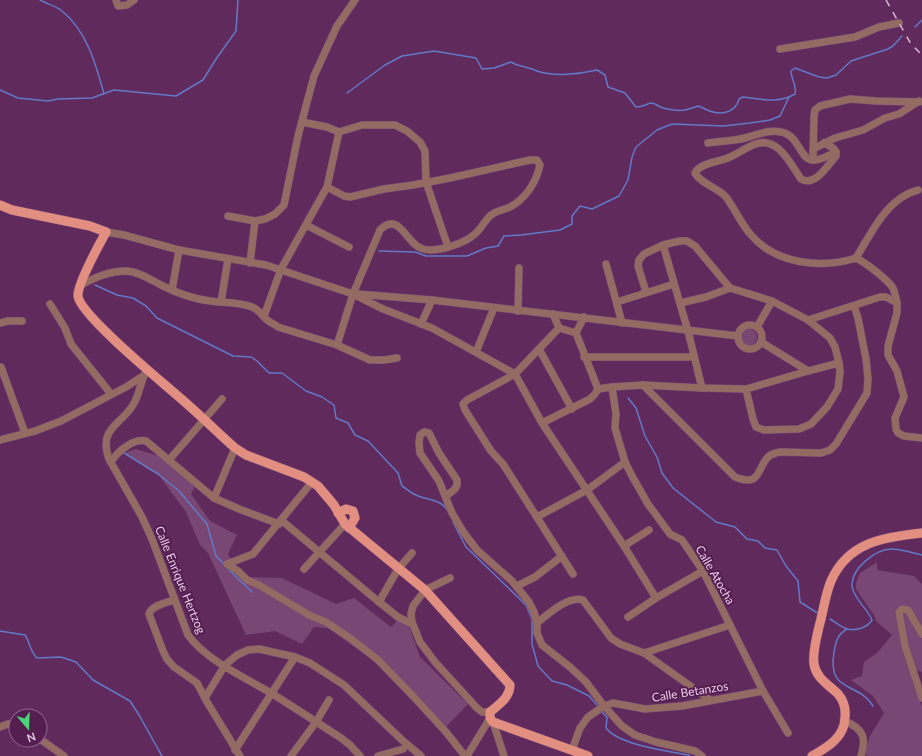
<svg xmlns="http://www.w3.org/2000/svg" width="922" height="756" viewBox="0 0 922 756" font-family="Lato,sans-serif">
  <rect width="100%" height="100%" fill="#602a5c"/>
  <g fill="#784773">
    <circle cx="749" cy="337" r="8"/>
    <path d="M136,449L159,456L196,485L191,494L210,521L237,535L228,554L236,570L250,577L282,578L336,604L354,598L391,627L400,618L410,629L420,657L468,704L443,730L374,661L328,628L314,627L302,644L275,631L246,635L208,553L200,545L186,512L158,474L124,453Z"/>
    <path d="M877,562V570L914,576L922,584V630L904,606L898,607L895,613L902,644L922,707V756H867L865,752L870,736L884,713L873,696L851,680L862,676L864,662L877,653L892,635L876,621L874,615L856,589V583L860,573Z"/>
    <path d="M903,613L911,617L922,639V672L916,670L907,645Z"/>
  </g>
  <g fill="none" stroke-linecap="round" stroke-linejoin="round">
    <g stroke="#6379c7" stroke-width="1.5">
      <path d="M40,0C47,4 56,6 62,11C87,31 96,65 104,94"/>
      <path d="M915,27L922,20"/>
      <path d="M0,90L18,98L48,101L58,99L92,98L114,90L176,96L203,80L216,59L236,31L238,0"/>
      <path d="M347,93L385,65L402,56L434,51L476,58L482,69L494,68L511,62C519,67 520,65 528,68C531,68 534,70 537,71C554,77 580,74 597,70L605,75L608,87L625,93L636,107C643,107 646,104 651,103C656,103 659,107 663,108C677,112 685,111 698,106C703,107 707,111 713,112C724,115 736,111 739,99L743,97C761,99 778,104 795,94C797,85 791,79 791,71L795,68L819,77L827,78L836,75L851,61L888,49L893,46L902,36"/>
      <path d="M379,251L415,252L426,256H467L486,248L498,246L504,236L521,235L560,230L572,224V216L580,206L592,209L619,196L628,180L632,157L636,147L657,130L672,124L724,126L750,123L770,120L780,116L789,97"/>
      <path d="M95,285L117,295L133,298L146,306L157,318L233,356L251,357L257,361L269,373H282L306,391L322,397L334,405L336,418L348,423L355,435L368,441L398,473L402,486C407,489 412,494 418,496C428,500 442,500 447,510"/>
      <path d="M628,398L636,408L645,436L657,457L662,473L673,488L716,522L735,527L747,539L758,541L765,548L777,550L786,566L798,581L800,602L819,614"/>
      <path d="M124,453L158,474L179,491L207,524L216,556L225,565"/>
      <path d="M453,522L466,547L526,605L532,619V644L538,666L552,681L567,685L589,696L597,705"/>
      <path d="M227,568L252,592"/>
      <path d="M830,619C835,622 841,627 847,629C856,631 867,628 872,620C868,609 853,598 852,586C851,569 875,549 892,549C901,549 913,553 922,555"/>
      <path d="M847,629C837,635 836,641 834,652C827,694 858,681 873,706"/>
      <path d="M0,631L25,635C30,642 30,652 37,658L61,657L76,662L93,680L130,701L139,715L162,756"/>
      <path d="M602,712L607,717L606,728C619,745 667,751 689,755V756"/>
    </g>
    <defs>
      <g id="minor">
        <path d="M116,0L118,6L127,5L134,0"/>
        <path d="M780,49L855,37L879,27L899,23"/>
        <path d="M302,122L327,127L339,132"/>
        <path d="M708,143C720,141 733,141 745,138C757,135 769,129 781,132C799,135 799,158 812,160C820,161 829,155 836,152"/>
        <path d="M824,143L833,148L836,152V156C827,166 815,187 801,179C790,163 777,134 753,145C743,149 735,156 725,159C716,162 699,164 695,173C701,184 717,187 726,197C735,209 741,224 751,235C776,264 821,269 856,258C866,263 887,279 893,288C895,293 896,298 897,303"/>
        <path d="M813,149L835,138L863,130L885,118L899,114L919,101"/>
        <path d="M813,160L814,116L815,110L820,106L850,99L876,101L919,102"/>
        <path d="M327,187L339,132L362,125H395L407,131L420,142L425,151L426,182L448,247"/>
        <path d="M228,216L255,221L250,263"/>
        <path d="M255,221L265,219L275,214L284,205L298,136L314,76L337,26L355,0"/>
        <path d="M306,225L349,247"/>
        <path d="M106,232L124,235L179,250L266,265L353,294L383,309L432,328L515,374L542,423L624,546L656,598"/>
        <path d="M663,245L688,331L702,388"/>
        <path d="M856,258C872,232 887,198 918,190"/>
        <path d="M606,264L622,323"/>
        <path d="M81,285C96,277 109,271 127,271C140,272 151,280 163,286C177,293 194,299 210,301C223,303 239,302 252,307C260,310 263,318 270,322C273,324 276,325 278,327L337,345L353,294L380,230C400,210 406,245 423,249C437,253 465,243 475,234C481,229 485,220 491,215C496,211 502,210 508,208C525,200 536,183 540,165L537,160H530L450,178L413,185L384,189L350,197L344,196L327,187L281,269L264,316"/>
        <path d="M172,290L179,250"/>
        <path d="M646,292L638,266L639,260L644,254L663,245L680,241H687L695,246L730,288L772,301L808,320L830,338L835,347L839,363L840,372L838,389L827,407L811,424L799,429L764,430L756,427L753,419L746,389"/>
        <path d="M357,294L432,300L738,336"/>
        <path d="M221,302L228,259"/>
        <path d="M617,302L674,284"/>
        <path d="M680,303L706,297L730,288"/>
        <path d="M50,304L65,328L71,344L111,394"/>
        <path d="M518,311L519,268"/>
        <path d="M553,314L559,328"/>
        <path d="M808,320L880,297H886L897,303V313L888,346V355L897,371L904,397L895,418L896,429L898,433L904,436L922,438"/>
        <path d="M0,323L8,321H22"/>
        <path d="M421,324L432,300"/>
        <circle cx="750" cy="337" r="12"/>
        <path d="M757,327L772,301"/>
        <path d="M576,333L584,317"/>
        <path d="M761,342L808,371"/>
        <path d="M337,345L370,360H384L397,358"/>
        <path d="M539,349L572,409"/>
        <path d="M476,352L494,308"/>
        <path d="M584,357H694"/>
        <path d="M1,367L25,433"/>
        <path d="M147,370C140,381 140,394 133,405C121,425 98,428 109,459L142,517L152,539L188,635C206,660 244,677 271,693C295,708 318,723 341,738L350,745L360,756"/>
        <path d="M643,385L735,477C761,487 756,470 768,457C771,454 775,453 780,452L821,453L830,450L836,444L867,393L868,379L866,359L858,318L854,306"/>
        <path d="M612,387L616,414L615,428L625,462L632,476L648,504L670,534L682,540L703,571L763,691L788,733"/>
        <path d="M598,389L612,387L643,385L702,388L746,389L808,371L839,363"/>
        <path d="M542,423L590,399L595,394L598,389"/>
        <path d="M0,440L35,431L61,421L126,387L143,376"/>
        <path d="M169,460L222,399"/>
        <path d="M111,462C117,452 133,438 146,441L214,498L239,509L279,524"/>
        <path d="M446,496L455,489L457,485V480L439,453L429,433L424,432L420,435L419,443L420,453L439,481L452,513L464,533L477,550L512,581L529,602L534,612L537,623V633L542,645L570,667L586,682L604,706L622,726L635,735L656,742L695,751L702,756"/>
        <path d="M214,498L235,448"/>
        <path d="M537,517L587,490L625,462"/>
        <path d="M281,520L379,602L398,617L412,624"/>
        <path d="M624,546L649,530"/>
        <path d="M227,564L238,571L247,580L259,585L309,615L326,622L350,638L377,659L413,696L446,732L465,756"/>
        <path d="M227,564L253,554L312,482"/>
        <path d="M304,569L345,524"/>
        <path d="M573,574L503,464L491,451L465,410L463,404L467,400L515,374L559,328L576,333L598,389"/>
        <path d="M450,578L425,590L413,606L411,614L412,622L420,642L435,662L477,708L482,712H490"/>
        <path d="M517,586L535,577L562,556"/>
        <path d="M174,600C166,603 152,605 149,614L163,651L167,659L174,667L197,683L207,702L240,756"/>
        <path d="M379,602L398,569L412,553"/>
        <path d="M628,617L656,598L703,571"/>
        <path d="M537,623C548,614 569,595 583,600L611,638L620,644L644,653L710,700"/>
        <path d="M922,634L908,610L902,609L899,612L905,646L922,698"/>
        <path d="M644,653L730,625"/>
        <path d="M205,698L225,665L237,655L248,650L259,649L295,657L310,663L344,685L402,740L421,756"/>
        <path d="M845,721C863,729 867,737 861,756"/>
        <path d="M493,722L504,756"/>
        <path d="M0,727L8,724L16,726"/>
        <path d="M40,739L64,756"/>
        <path d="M235,750L295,657"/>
        <path d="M572,750L580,728L588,717L604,706L613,703L645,709L682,706L763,691"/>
        <path d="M291,756L316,722L329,700"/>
        <path d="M378,756L403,749"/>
        <path d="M467,756L490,718"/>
      </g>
      <g id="major">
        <path d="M0,205L12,210L90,226L106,232"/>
        <path d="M106,232C99,245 77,284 78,296C80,315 161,381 179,397C198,413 216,431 235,448L246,455L304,477L318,486L334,505L345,524L425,590L510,685C510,698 498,705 490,712V718L493,722L588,756"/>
        <path d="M338,513L346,509L353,511L355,518L349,528"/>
        <path d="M812,756C828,747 845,737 845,717C846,708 844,701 838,694C829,685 816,678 814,664C812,652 818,631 821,619C824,606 826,593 831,581C848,542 884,537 922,533"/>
      </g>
    </defs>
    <use href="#minor" stroke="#7b4a77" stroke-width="8"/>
    <use href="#major" stroke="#7b4a77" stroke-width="10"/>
    <use href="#minor" stroke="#946b63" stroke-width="7"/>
    <use href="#major" stroke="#e28f81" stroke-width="9"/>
    <path stroke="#dab7d6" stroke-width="1.5" stroke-dasharray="7 7" stroke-linecap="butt" d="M886,0L911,44L922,55"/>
  </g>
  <g text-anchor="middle" stroke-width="4" stroke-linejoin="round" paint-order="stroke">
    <g font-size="12" fill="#e9c9e5" stroke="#541f50">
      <text transform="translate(715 575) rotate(60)" y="4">Calle Atocha</text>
      <text transform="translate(180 580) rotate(68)" y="4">Calle Enrique Hertzog</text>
      <text transform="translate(690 692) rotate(-9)" y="4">Calle Betanzos</text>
    </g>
  </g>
  <g transform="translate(28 728) rotate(161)"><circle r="19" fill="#541f50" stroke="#90638c"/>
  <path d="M0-3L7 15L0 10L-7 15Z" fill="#4ad778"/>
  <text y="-6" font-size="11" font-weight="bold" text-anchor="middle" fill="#e9c9e5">N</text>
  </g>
</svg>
